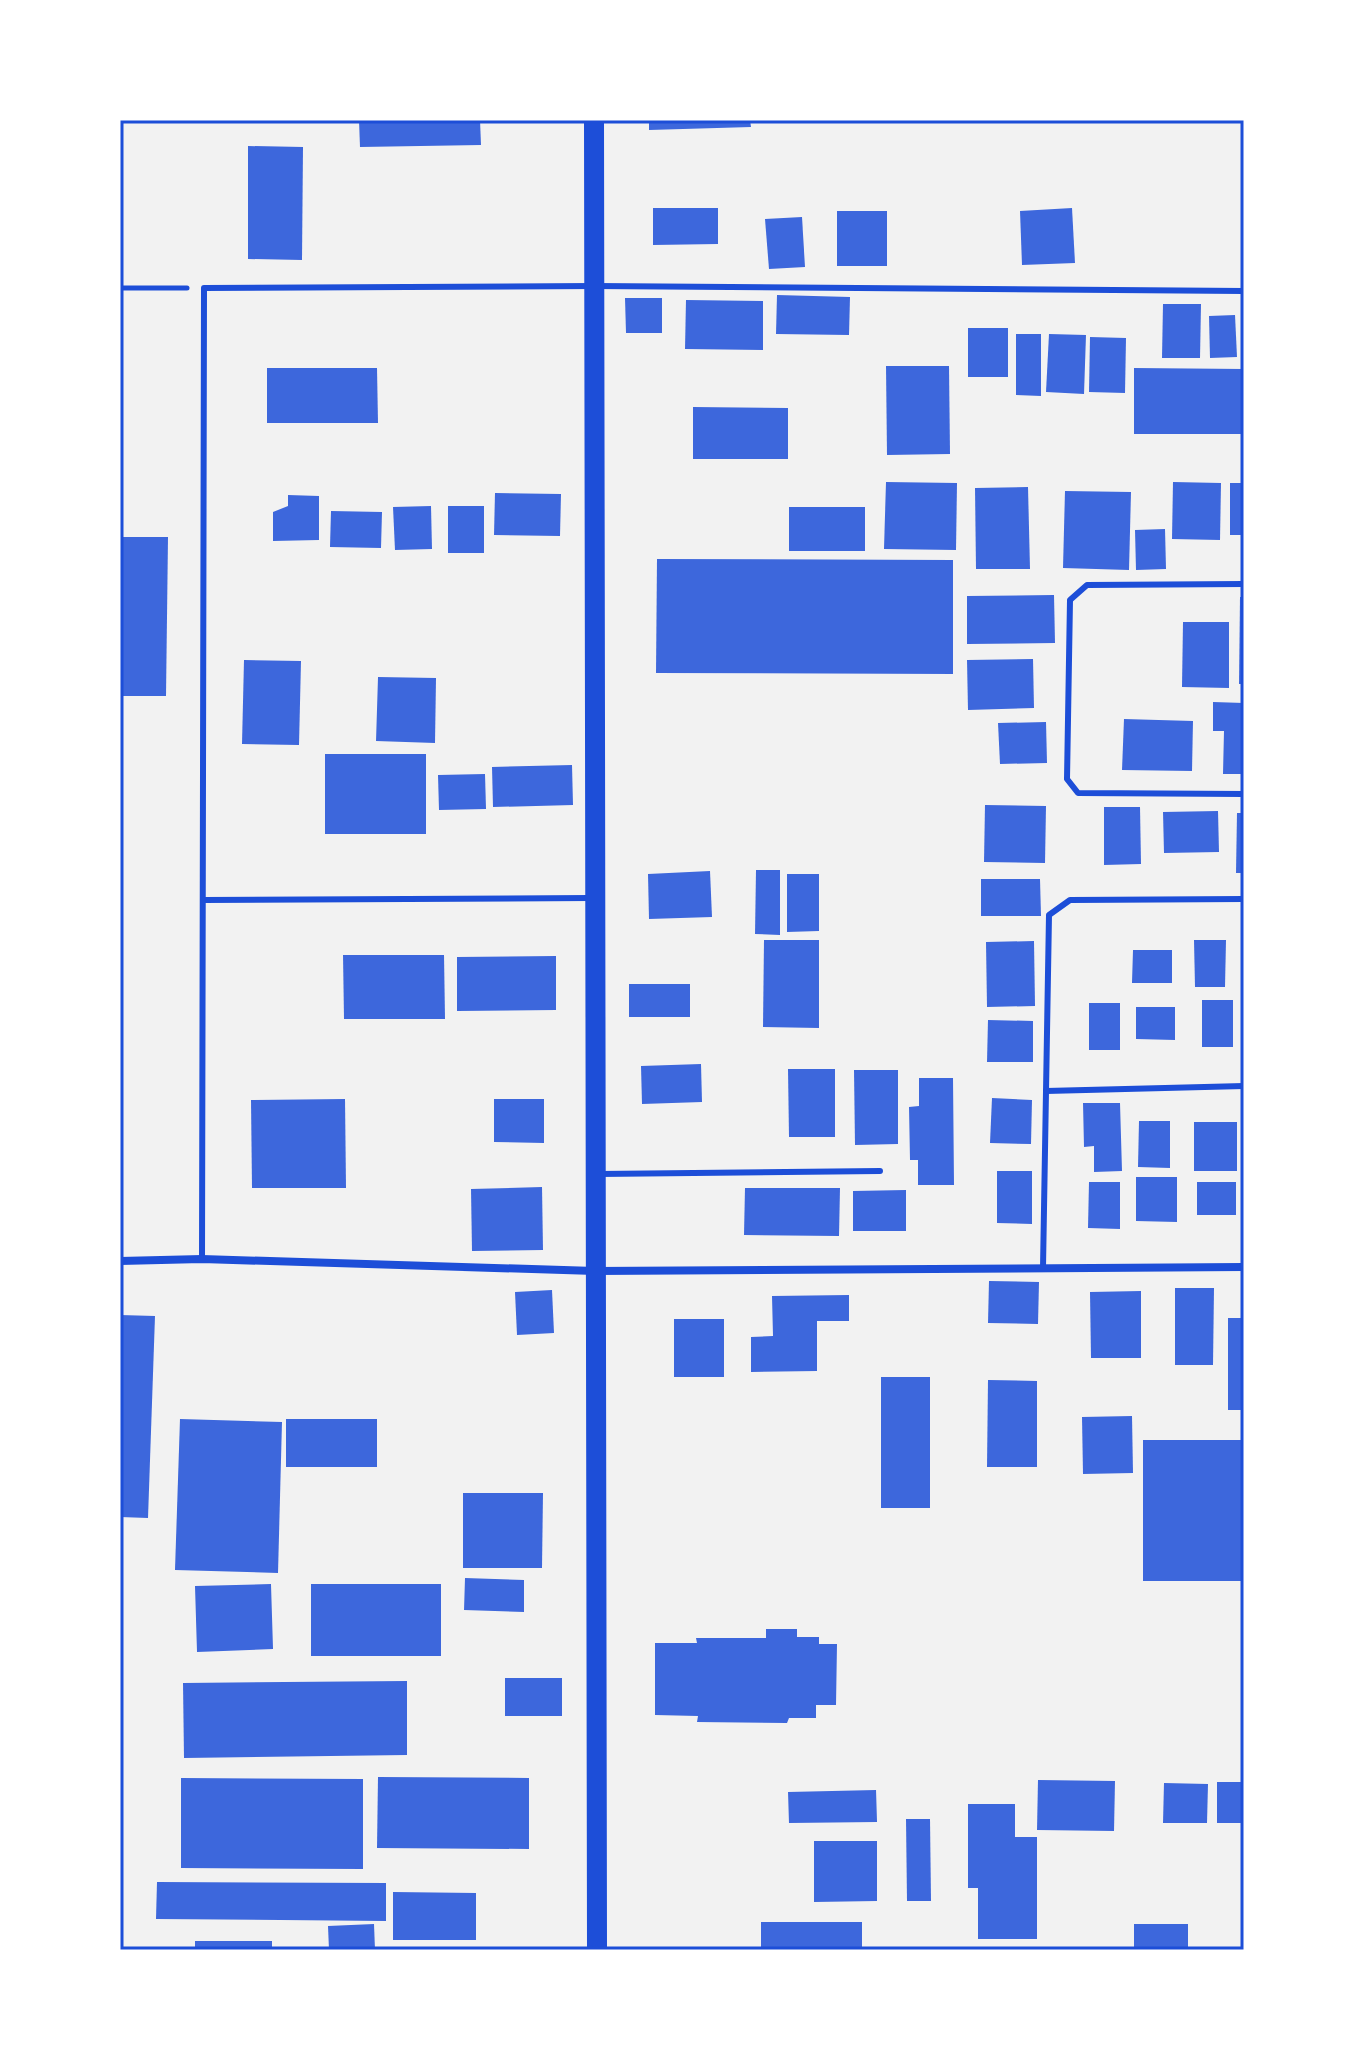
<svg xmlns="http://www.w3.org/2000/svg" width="1364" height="2070" viewBox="0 0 1364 2070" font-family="'Public Sans',sans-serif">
  <rect width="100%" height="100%" fill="#f2f2f2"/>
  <g fill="#3d67dc">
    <path d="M359,120H480L481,145L360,147Z"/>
    <path d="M649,120H750L751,127L649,130Z"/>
    <path d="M248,146L303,147L302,260L248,259Z"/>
    <path d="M653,208H718V244L653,245Z"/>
    <path d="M1072,208L1075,263L1022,265L1020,211Z"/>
    <rect x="837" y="211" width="50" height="55"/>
    <path d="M802,217L805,267L769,269L765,219Z"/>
    <path d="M777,295L850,297L849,335L776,334Z"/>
    <path d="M625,298H662V333H626Z"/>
    <path d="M686,300L763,301V350L685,349Z"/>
    <path d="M1163,304H1201L1200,358H1162Z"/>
    <path d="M1235,315L1237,357L1210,358L1209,316Z"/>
    <rect x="968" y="328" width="40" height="49"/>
    <path d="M1016,334H1041V396L1016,395Z"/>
    <path d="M1049,334L1086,335L1084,394L1046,392Z"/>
    <path d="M1090,337L1126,338L1125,393L1089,392Z"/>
    <path d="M886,366H949L950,454L887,455Z"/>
    <path d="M267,368H377L378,423H267Z"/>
    <path d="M1134,368L1244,369V434H1134Z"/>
    <path d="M693,407L788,408V459H693Z"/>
    <path d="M886,482L957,483L956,550L884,549Z"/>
    <path d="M1173,482L1221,483L1220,540L1172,539Z"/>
    <rect x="1230" y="483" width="14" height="52"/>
    <path d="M1028,487L1030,569H976L975,488Z"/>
    <path d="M1065,491L1131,492L1129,570L1063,568Z"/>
    <path d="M495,493L561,494L560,536L494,535Z"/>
    <path d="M288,495L319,496V540L273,541V512L288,506Z"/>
    <path d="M431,506L432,549L395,550L393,507Z"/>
    <rect x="448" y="506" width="36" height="47"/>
    <rect x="789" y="507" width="76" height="44"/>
    <path d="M331,511L382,512L381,548L330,547Z"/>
    <path d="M1165,529L1166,569L1136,570L1135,530Z"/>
    <path d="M120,537H168L166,696H120Z"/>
    <path d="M657,559L953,560V674L656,673Z"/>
    <path d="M1054,595L1055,643L967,644V596Z"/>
    <path d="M1240,597H1244V684H1239Z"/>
    <path d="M1183,622H1229V688L1182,687Z"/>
    <path d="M1033,659L1034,708L968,710L967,660Z"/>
    <path d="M244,660L301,661L299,745L242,744Z"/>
    <path d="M378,677L436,678L435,743L376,741Z"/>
    <path d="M1213,702L1244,703V774H1223L1224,731H1213Z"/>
    <path d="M1124,719L1193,721L1192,771L1122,770Z"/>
    <path d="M1046,722L1047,763L1000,764L998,723Z"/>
    <rect x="325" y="754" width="101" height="80"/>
    <path d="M572,765L573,805L493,807L492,767Z"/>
    <path d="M485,774L486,809L439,810L438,775Z"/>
    <path d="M985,805L1046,806L1045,863L984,862Z"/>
    <path d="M1104,807H1140L1141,864L1104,865Z"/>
    <path d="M1218,811L1219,852L1164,853L1163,812Z"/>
    <path d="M1237,813H1244V873H1236Z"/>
    <path d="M756,870H780V935L755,934Z"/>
    <path d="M710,871L712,917L649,919L648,874Z"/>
    <path d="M787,874H819V931L787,932Z"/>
    <path d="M981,879H1040L1041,916H981Z"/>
    <path d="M764,940H819V1028L763,1027Z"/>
    <path d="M1194,940H1226L1225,987H1195Z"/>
    <path d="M1034,941L1035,1006L987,1007L986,942Z"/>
    <path d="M1133,950H1172V983H1132Z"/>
    <path d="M343,955H444L445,1019H344Z"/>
    <path d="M556,956V1010L457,1011V957Z"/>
    <rect x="629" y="984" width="61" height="33"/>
    <rect x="1202" y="1000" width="31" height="47"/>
    <rect x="1089" y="1003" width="31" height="47"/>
    <path d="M1136,1007H1175V1040L1136,1039Z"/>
    <path d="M988,1020L1033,1021V1062H987Z"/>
    <path d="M701,1064L702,1102L642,1104L641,1066Z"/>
    <path d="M788,1069H835V1137H789Z"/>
    <path d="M854,1070H898V1144L855,1145Z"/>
    <path d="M919,1078H953L954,1185H918V1160H910L909,1107L919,1106Z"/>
    <path d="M992,1098L1032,1100L1031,1144L990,1143Z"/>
    <path d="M345,1099L346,1188H252L251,1100Z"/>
    <path d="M494,1099H544V1143L494,1142Z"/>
    <path d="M1083,1103H1120L1122,1171L1094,1172V1146L1084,1147Z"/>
    <path d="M1139,1121H1170V1168L1138,1167Z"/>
    <rect x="1194" y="1122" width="43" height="49"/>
    <path d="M997,1171H1032V1224L997,1223Z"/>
    <path d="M1136,1177H1177V1222L1136,1221Z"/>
    <path d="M1089,1182H1120V1229L1088,1228Z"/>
    <rect x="1197" y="1182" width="39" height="33"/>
    <path d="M542,1187L543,1250L472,1251L471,1189Z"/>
    <path d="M745,1188H840L839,1236L744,1235Z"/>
    <path d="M906,1190V1231H853V1191Z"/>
    <path d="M989,1281L1039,1282L1038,1324L988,1323Z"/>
    <path d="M1175,1288H1214L1213,1365H1175Z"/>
    <path d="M552,1290L554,1333L517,1335L515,1292Z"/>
    <path d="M1141,1291V1358H1091L1090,1292Z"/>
    <path d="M849,1295V1321H817V1371L751,1372V1337L773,1336L772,1296Z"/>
    <path d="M120,1315L155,1316L148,1518L120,1517Z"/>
    <rect x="1228" y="1318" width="16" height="92"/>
    <rect x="674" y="1319" width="50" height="58"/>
    <rect x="881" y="1377" width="49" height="131"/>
    <path d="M988,1380L1037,1381V1467H987Z"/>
    <path d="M1132,1416L1133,1473L1083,1474L1082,1417Z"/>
    <path d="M180,1419L282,1422L278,1573L175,1570Z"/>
    <rect x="286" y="1419" width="91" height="48"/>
    <rect x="1143" y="1440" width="101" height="141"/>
    <path d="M463,1493H543L542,1568H463Z"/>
    <path d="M465,1578L524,1580V1612L464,1610Z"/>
    <path d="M271,1584L273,1649L197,1652L195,1586Z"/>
    <rect x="311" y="1584" width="130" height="72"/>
    <path d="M766,1629H797V1637H819V1644H837L836,1705H816V1718H789L787,1723L697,1722L698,1716L655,1715V1643H697L696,1638H766Z"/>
    <rect x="505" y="1678" width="57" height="38"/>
    <path d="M407,1681V1755L184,1758L183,1683Z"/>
    <path d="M378,1777L529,1778V1849L377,1848Z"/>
    <path d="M181,1778L363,1779V1869L181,1868Z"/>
    <path d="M1038,1780L1115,1781L1114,1831L1037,1830Z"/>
    <rect x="1217" y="1782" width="27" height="41"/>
    <path d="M1164,1783L1208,1784L1207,1823H1163Z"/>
    <path d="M876,1790L877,1822L789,1823L788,1792Z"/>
    <path d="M968,1804H1015V1837H1037V1939H978V1888H968Z"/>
    <path d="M906,1819H930L931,1901H907Z"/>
    <path d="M814,1841H877V1901L814,1902Z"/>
    <path d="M157,1882L386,1883V1921L156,1919Z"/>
    <path d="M393,1892L476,1893V1940H393Z"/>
    <rect x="761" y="1922" width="101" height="28"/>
    <path d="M374,1924L375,1950H329L328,1926Z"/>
    <rect x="1134" y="1924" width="54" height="26"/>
    <rect x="195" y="1941" width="77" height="9"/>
  </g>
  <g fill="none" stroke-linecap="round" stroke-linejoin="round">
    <path stroke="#1d4ed8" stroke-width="5" d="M120,288H187"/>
    <g stroke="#1d4ed8" stroke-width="6">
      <path d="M1244,584L1087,585L1070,600L1067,779L1078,793L1244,794"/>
      <path d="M204,900L590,898"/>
      <path d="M1046,1091L1244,1086"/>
      <path d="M599,1174L880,1171"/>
      <path d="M202,1259L204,288L595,286L1244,291"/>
      <path d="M1043,1268L1049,915L1070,900L1244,899"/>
    </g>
    <path stroke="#1d4ed8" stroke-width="8" d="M120,1261L202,1259L595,1271L1244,1267"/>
    <path stroke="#1d4ed8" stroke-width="20" d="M594,120L597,1950"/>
  </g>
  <rect width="1364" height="2070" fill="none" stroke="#ffffff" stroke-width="244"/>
  <rect x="122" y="122" width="1120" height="1826" fill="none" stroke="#1d4ed8" stroke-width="3"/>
</svg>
